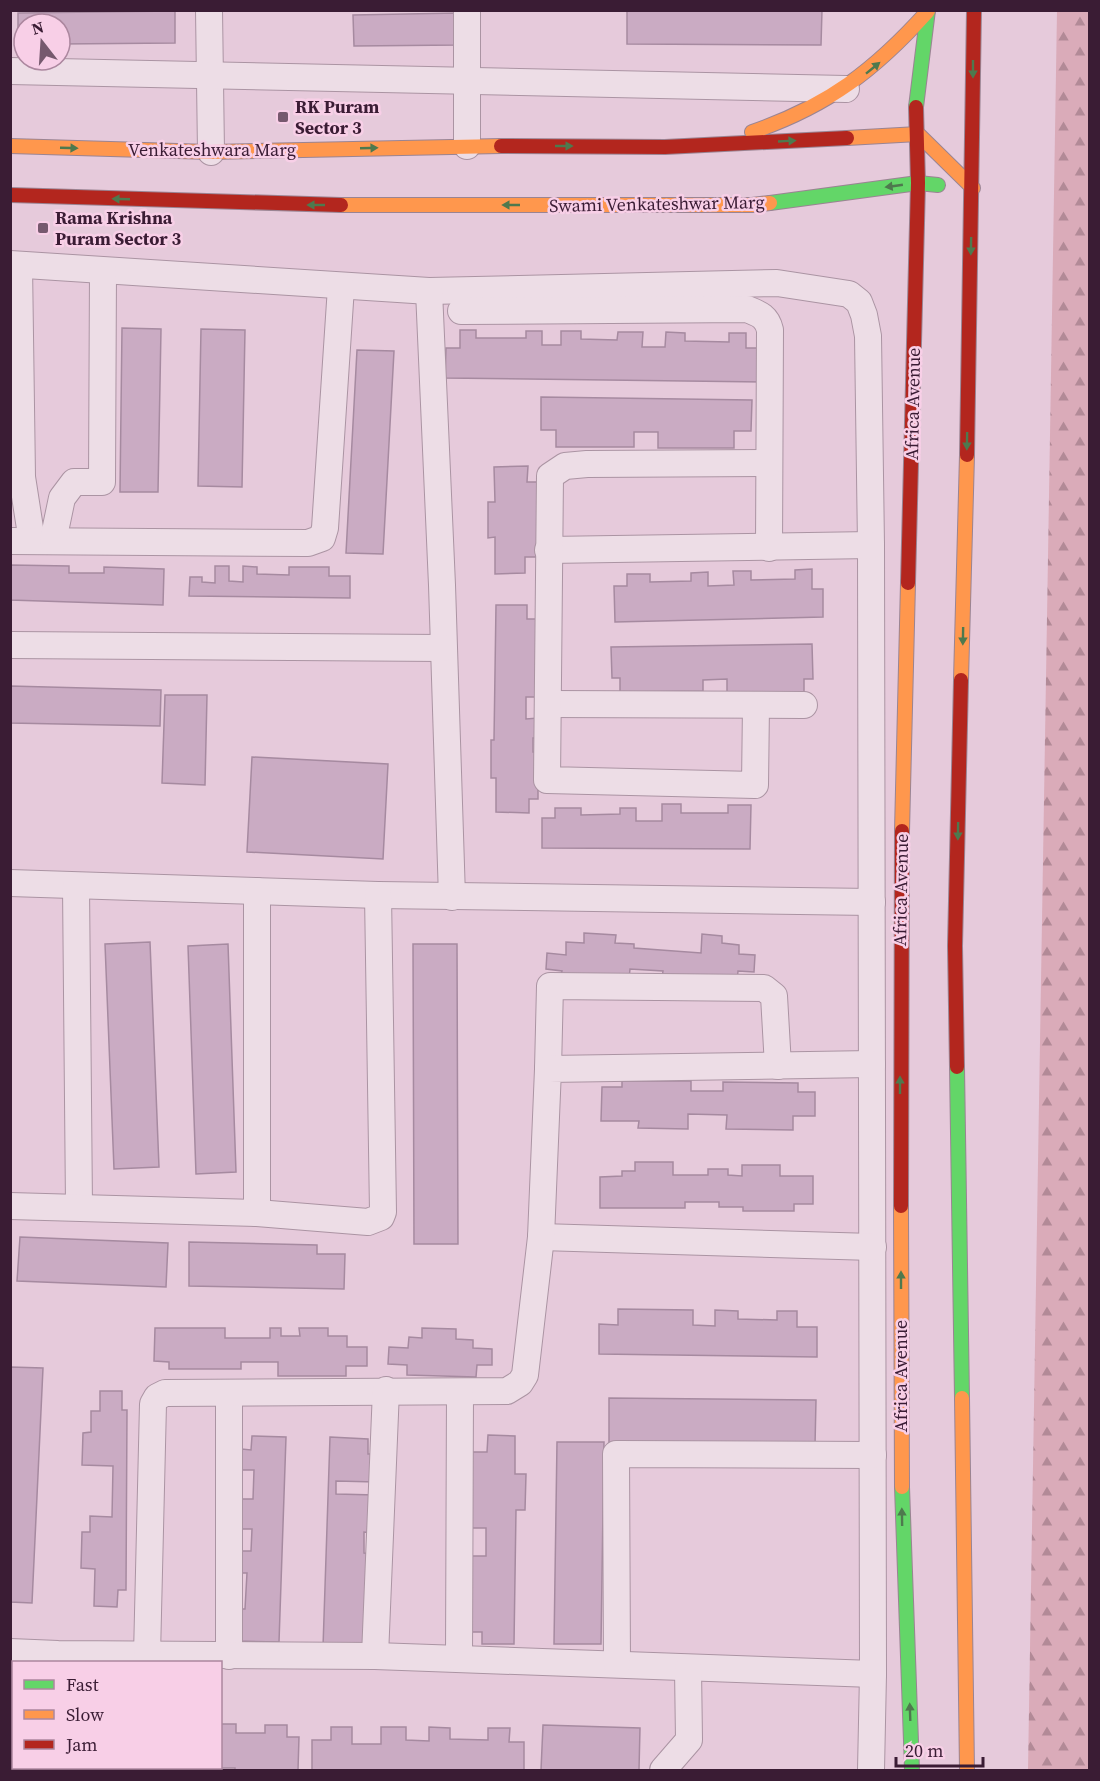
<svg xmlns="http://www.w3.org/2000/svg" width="1100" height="1781" viewBox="0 0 1100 1781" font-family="'Source Serif 4',serif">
  <defs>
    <pattern id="forest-firs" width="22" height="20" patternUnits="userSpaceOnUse" patternTransform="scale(1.5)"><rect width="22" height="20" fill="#daabb9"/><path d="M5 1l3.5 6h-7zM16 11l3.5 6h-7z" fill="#b28a97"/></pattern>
  </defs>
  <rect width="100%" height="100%" fill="#e6cadb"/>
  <path fill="url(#forest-firs)" d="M1089,10L1090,1770H1028L1057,11Z"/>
  <g fill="#caabc3" stroke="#a68aa0" stroke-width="1.5">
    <path d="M627,10H822L821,45L627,44Z"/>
    <path d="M175,11V43L60,44V24H24V45H18V13Z"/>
    <path d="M458,13L459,45L354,46L353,15Z"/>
    <path d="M122,328L161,329L158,492H120Z"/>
    <path d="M201,329L245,330L242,487L198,486Z"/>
    <path d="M460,330H476V338H526V331H542V345H561V331H581V339L617,340L618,332H643L642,347H665L666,332L685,333V341L729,342V333H746V348H764L763,382L445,378L446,348H460Z"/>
    <path d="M357,350L394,351L383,554L346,553Z"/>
    <path d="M541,397L752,400L751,431H734V448H658V432H634V447H556V430H541Z"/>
    <path d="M528,466L527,482H540V557H525V573L495,574V537L488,538V502H495L494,467Z"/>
    <path d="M10,565L69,566V573H104V567L164,569L163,605L10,600Z"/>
    <path d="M215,566H229V581L243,582V566L257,567V574L289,575V567H329V576H350V598L189,596L190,577H202V582L215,583Z"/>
    <path d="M812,569V589H823V617L615,622L614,586H627V574H650V582L691,581V573L708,572V586L734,585L733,571H751V580L795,579V570Z"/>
    <path d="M496,605H527V619H537V697H526V719L538,718V738H533V752H538V799H529V813L496,812V778H491V740H494Z"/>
    <path d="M812,644L813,679H804V692L727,693V679L703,680V691L620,692V678H612L611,647Z"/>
    <path d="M10,686L161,690L160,726L10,723Z"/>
    <path d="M165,695H207L205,785L162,783Z"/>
    <path d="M252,757L388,764L383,859L247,852Z"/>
    <path d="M662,804H681V813H728V805H751L750,849L542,848V818H555V808H581V815L620,814V808H636V821H662Z"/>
    <path d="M584,933L616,935L615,943L634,944V948L701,953L702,934L722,936V943L739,945V954L755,955L754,972L738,971L737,981L662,978L663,971L630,969L629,979L561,975L562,971L546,969L547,953L566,955V942L584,943Z"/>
    <path d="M150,942L159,1167L114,1169L105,944Z"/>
    <path d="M228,944L236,1172L196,1174L188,946Z"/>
    <path d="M413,944H457L458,1244H414Z"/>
    <path d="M622,1081H691V1091H723V1082L798,1083V1092H815V1116H793V1130L726,1129L727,1115L688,1114V1129L638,1128L639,1121H601L602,1087H622Z"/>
    <path d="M635,1162H673V1175H708V1169H728V1175L742,1176V1165H780V1176H813V1204H794V1211H743V1207H719V1202H685V1208H600V1177L622,1176V1171H635Z"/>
    <path d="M20,1237L168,1243L166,1287L17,1281Z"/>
    <path d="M189,1242L317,1245V1254H345L344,1289L189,1286Z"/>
    <path d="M618,1309L693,1310V1325L715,1326V1310L738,1311V1319L777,1320V1311H797V1327H817V1357L599,1354V1324L618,1325Z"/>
    <path d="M155,1328H225V1338H270V1328H281V1336H300L299,1328H328V1336H347V1347H367V1366H346V1376H278V1362H241V1369H169V1362L154,1361Z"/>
    <path d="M422,1328L456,1329V1339L473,1340V1348L492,1349V1365H477L476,1377L407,1375V1365L388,1364L389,1347L408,1348L409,1337L422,1338Z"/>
    <path d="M10,1367L43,1368L32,1603L10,1602Z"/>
    <path d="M100,1391H122V1410H127L126,1590H118L117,1607L94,1606L95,1569L81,1568L82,1532H90V1516L112,1517L113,1466L82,1465L83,1433L91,1432V1411H100Z"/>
    <path d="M609,1398L816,1400L815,1446L609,1443Z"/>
    <path d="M488,1435L515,1436V1474H526L525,1510H516L514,1644H482V1632H469L470,1556H486V1528H470L471,1452H487Z"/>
    <path d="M252,1436L286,1437L279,1642L235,1641L236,1609H245L247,1573H238V1551H251L252,1529H239L240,1499H253L254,1470H241L242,1449L251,1450Z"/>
    <path d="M330,1437L368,1439V1454H377L376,1482L336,1481V1494L375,1495L374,1533L364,1532V1553L374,1554L370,1648L323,1647Z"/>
    <path d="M557,1442H604L601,1644H554Z"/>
    <path d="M220,1724H236V1733H265V1725H287V1737H299L298,1770H235V1768H199H220Z"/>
    <path d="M543,1725L640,1728L639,1770H541Z"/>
    <path d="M331,1727H352V1744H381V1727H406V1740L429,1741V1727L450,1728V1739L488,1740V1728H510L509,1742H524V1770H312V1740H331Z"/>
    <path d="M132,1768H165V1770H133Z"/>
  </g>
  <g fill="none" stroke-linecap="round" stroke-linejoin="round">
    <defs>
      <g id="street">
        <path d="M209,10L211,152"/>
        <path d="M10,71L846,89"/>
        <path d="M467,146V10"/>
        <path d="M10,264L429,291L777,283L849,294L859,302L864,315L868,336L871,545L873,1674L871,1770"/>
        <path d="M19,265L22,477L32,541"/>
        <path d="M429,291L442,585L452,897"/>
        <path d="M461,311L747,309C760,314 767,317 770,330L769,548"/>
        <path d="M10,541L308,543L322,538L325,528L341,287"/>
        <path d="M53,541L62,498L74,482H102L103,271"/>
        <path d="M548,550L871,545"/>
        <path d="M10,645L443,648"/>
        <path d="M548,704L804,705"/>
        <path d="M756,705L755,785L547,780L550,476L565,466L587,464L769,463"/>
        <path d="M10,883L378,895L872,902"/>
        <path d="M76,886L79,1206"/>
        <path d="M257,891V1213"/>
        <path d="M548,1069L550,986L764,988L774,996L778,1066"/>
        <path d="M10,1206L257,1213L368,1222L381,1217L383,1212L378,895"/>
        <path d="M541,1237L873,1247"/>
        <path d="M229,1393V1656"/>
        <path d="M10,1652L58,1654L375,1656L873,1674"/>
        <path d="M147,1655L153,1404L157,1397L165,1393L507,1391L520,1383L525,1375L541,1237L548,1069L872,1064"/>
        <path d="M375,1656L386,1390"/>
        <path d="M459,1658L460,1393"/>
        <path d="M617,1664L616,1454L873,1455"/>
        <path d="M60,1768V1770"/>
        <path d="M663,1770L689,1740L688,1669"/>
      </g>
      <g id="fast">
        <path d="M916,107L928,10"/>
        <path d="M770,203L918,183L938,185"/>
        <path d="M957,1067L962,1398"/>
        <path d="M902,1487L912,1770"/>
      </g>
      <g id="slow">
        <path d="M752,132C828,106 875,70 928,11"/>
        <path d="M847,138L918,134L973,188"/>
        <path d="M10,146L211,152L501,146"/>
        <path d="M341,205H752L770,203"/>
        <path d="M961,680L967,455"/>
        <path d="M902,831L908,583"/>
        <path d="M901,1206L902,1487"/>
        <path d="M962,1398L967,1770"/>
      </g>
      <g id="jam">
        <path d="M501,146L665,147L847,138"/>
        <path d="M10,195L341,205"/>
        <path d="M967,455L974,10"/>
        <path d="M908,583L918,183L916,107"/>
        <path d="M957,1067L955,946L961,680"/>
        <path d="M901,1206L902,831"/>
      </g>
    </defs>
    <use href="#street" stroke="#ab94a3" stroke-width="28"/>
    <use href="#fast" stroke="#9a8493" stroke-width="16"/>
    <use href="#slow" stroke="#9a8493" stroke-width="16"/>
    <use href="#jam" stroke="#9a8493" stroke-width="16"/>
    <use href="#street" stroke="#eddde6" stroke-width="26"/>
    <use href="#fast" stroke="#63d668" stroke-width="14"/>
    <use href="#slow" stroke="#ff974d" stroke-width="14"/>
    <use href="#jam" stroke="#b3261e" stroke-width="14"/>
  </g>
  <defs><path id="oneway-solid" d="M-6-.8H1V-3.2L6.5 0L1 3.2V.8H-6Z" transform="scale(1.5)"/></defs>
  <g fill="#4e794e">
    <use href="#oneway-solid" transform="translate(873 68) rotate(-39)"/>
    <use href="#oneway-solid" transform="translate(973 69) rotate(90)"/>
    <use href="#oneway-solid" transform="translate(787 141) rotate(-3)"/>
    <use href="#oneway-solid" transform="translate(564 146)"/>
    <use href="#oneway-solid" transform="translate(69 148) rotate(2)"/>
    <use href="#oneway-solid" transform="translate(369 148) rotate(-2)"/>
    <use href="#oneway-solid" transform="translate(894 186) rotate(172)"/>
    <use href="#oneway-solid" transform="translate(121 199) rotate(-178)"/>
    <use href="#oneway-solid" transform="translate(316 205) rotate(180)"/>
    <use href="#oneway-solid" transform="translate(511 205) rotate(180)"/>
    <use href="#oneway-solid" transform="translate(971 246) rotate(91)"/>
    <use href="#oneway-solid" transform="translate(967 441) rotate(91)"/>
    <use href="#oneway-solid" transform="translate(963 636) rotate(91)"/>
    <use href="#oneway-solid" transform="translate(958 831) rotate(91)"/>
    <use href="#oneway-solid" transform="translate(900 1085) rotate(-90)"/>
    <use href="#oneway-solid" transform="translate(901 1280) rotate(-90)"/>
    <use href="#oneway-solid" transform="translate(902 1517) rotate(-91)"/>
    <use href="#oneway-solid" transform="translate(910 1712) rotate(-92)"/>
  </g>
  <g fill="#76596e" stroke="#f8cfe7" stroke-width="2">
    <rect x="277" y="111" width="12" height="12" rx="3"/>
    <rect x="37" y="222" width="12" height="12" rx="3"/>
  </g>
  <g text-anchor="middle" stroke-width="5" stroke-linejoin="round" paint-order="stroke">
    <g font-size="18" font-weight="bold" fill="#3a1c34" stroke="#f8cfe7" text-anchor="start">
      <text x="295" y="113">RK Puram<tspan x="295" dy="21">Sector 3</tspan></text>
      <text x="55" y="224">Rama Krishna<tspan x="55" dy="21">Puram Sector 3</tspan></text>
    </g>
    <g font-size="18" fill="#3a1c34" stroke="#f8cfe7">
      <text x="212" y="156">Venkateshwara Marg</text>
      <text transform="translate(657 204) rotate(-1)" y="6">Swami Venkateshwar Marg</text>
      <text transform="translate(913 404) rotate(-89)" y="6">Africa Avenue</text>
      <text transform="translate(901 890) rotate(-89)" y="6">Africa Avenue</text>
      <text transform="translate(901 1376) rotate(-90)" y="6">Africa Avenue</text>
    </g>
  </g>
  <rect width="1100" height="1781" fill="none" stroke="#3a1c34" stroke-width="24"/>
  <rect x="12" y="1661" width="210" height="108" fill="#f8cfe7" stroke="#ac879f" stroke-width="1.5"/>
  <rect x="24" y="1680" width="30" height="9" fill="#63d668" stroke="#ac879f" stroke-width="1.5"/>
  <text x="66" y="1691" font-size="18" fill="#3a1c34">Fast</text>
  <rect x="24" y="1710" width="30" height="9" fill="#ff974d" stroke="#ac879f" stroke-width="1.5"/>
  <text x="66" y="1721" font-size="18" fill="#3a1c34">Slow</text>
  <rect x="24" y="1740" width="30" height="9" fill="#b3261e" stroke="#ac879f" stroke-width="1.5"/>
  <text x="66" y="1751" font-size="18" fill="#3a1c34">Jam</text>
  <g transform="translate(42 42) rotate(343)"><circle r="28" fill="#f8cfe7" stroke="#ac879f" stroke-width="1.5"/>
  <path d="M0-4.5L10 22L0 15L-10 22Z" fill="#76596e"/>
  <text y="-9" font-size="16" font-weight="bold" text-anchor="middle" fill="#3a1c34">N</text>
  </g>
  <path d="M896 1757v9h87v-9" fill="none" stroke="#3a1c34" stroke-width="3"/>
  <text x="905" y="1757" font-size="18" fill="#3a1c34" stroke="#f8cfe7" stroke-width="4.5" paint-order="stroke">20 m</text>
</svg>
